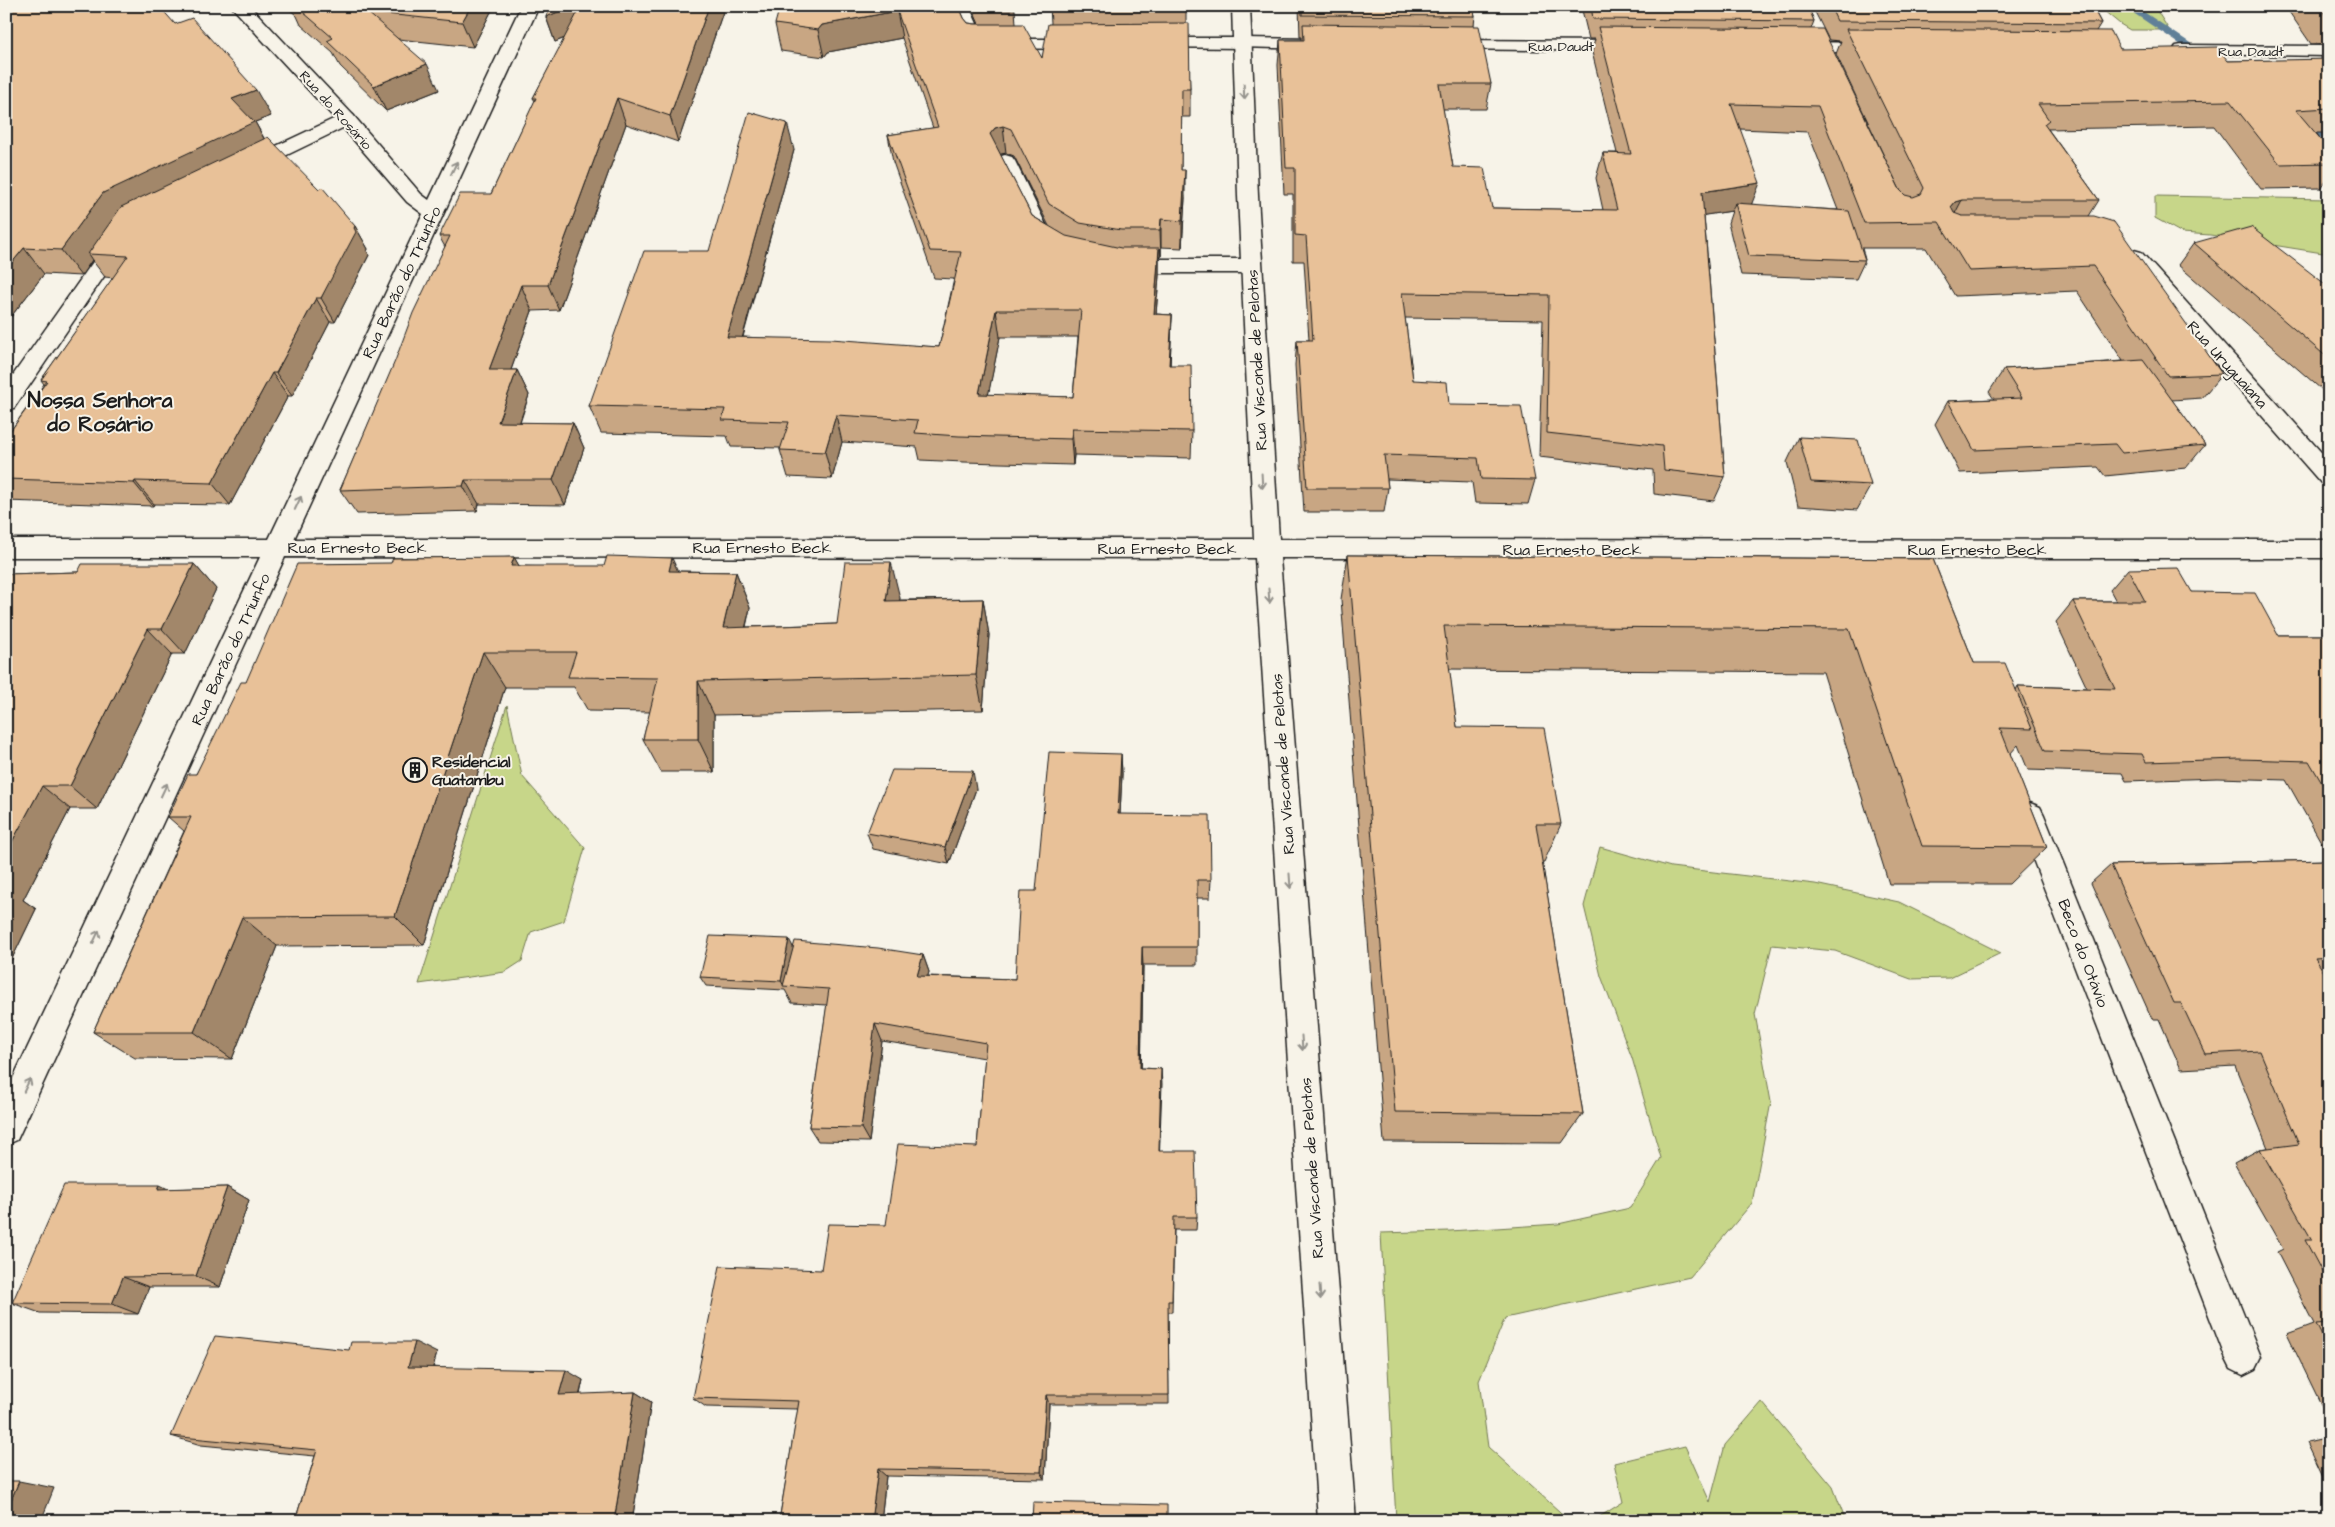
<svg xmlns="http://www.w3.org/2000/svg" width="2335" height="1527" viewBox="0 0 2335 1527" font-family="'Architects Daughter',sans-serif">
  <rect width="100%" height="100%" fill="#f7f3e8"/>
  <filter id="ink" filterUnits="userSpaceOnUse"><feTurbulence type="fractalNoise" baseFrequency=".02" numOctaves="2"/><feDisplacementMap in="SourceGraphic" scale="10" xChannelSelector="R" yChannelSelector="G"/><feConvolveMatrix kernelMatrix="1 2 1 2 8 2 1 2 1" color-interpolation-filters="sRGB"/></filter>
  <g filter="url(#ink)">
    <g fill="#c7d689" stroke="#727952">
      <path d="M2098,6H2154L2169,30H2130L2120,24Z"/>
      <path d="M2155,196L2329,199V254L2210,235L2182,233L2155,218Z"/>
      <path d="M507,705L522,776L585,848L564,921L531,932L522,961L505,972L419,984Z"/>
      <path d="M1600,847L1671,867L1815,884L1899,902L2001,953L1949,978L1911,979L1835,951L1772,945L1755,1014L1771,1102L1752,1203L1690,1277L1505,1318L1479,1381L1488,1447L1570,1521H1396L1381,1233L1450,1231L1558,1224L1630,1208L1661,1158L1632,1058L1601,976L1584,906Z"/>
      <path d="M1762,1402L1833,1487L1846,1521H1593L1623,1502L1614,1463L1685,1446L1710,1502L1725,1445Z"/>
    </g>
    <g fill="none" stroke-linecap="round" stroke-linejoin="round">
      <g fill="#608098" fill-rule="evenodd">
        <path d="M2123,6H2135L2211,57L2206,60L2202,59Z"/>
        <path d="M2301,118L2329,135V143L2297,123L2295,121L2297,119Z"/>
      </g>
      <defs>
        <g id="lane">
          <path d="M951,6H969L984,39H1082L1088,40L1091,44L1088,48L1082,49L972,48Z"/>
          <path d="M1153,38H1243L1249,39L1252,43L1249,47L1243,48L1147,47L1144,43L1147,39Z"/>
          <path d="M1005,155L1012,157L1015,161L1050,233L1061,239L1064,244L1061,249C1050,251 1038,247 1032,237L995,161L998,157Z"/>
          <path d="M1122,259H1251L1258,261L1261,266L1258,271L1251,273H1122L1115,271L1112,266L1115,261Z"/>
        </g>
        <g id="street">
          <path d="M1243,38L1316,39L1322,40L1325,44L1322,48L1316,49L1237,47L1234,43L1237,39Z"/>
          <path d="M1447,40L1631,41L1637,42L1640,46L1637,50L1631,51L1441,49L1438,45L1441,41Z"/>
          <path d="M1794,42L1876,43L1882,44L1885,48L1882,52L1876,53L1788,51L1785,47L1788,43Z"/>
          <path d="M2182,45L2329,46V56L2176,54L2173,50L2176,46Z"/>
          <path d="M346,113L353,115L356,119L353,123L256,170L249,172L242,170L239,166L242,162Z"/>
          <path d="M121,231L128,232L131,237L14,408L6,410V385L114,232Z"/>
          <path d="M2134,250L2141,252L2329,461V485L2321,483L2127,262L2124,257L2127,252Z"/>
          <path d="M2030,803L2040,807L2044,815L2261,1357L2255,1369L2243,1375L2231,1369L2225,1357L2016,815L2020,807Z"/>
        </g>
        <path id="secondary" d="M231,6H250L353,115L421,194L429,200L521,6H539L294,539H1254L1238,196L1232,6H1250L1258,196L1279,539L2329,540V558H1280L1356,1521H1318L1255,558L285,557L17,1140L6,1145V1093L260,557H6V539H269L423,214L407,202L339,123Z"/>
      </defs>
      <use href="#lane" stroke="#1c1c1c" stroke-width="3"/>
      <use href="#street" stroke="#1c1c1c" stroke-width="3"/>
      <use href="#secondary" stroke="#1c1c1c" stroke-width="3"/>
      <use href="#lane" fill="#f7f3e8" fill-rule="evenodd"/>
      <use href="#street" fill="#f7f3e8" fill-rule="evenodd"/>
      <use href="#secondary" fill="#f7f3e8" fill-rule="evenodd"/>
    </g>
    <g fill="#c8a683" stroke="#1c1c1c" fill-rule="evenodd">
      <path d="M6,6L175,24L271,116L255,122L264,138L355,226L368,249L367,251L369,255L335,322H330L292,396H288L230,505L154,504L153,506L6,501V437L44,384L41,380L113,278L105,277L92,260L81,276L44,274L6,323Z"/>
      <path d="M286,6H494L473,47L398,39L439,90L386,111L340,66L333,53L301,25L297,16Z"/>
      <path d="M551,6H725L678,142L626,124L559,310L532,311L511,370H517L529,395L520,423H573L584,448L565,505L479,504L477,511L357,514L340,490L445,247L439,236L491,194L535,101L533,98L565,38L555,42L546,17Z"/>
      <path d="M959,6L964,18L968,23L975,24H979L971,6H1013L1015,10L1016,24L1042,58L1051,23L1050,6H1186V23L1190,89V117H1181V170L1185,198L1182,248L1161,247V257H1159V275L1156,314L1172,315L1170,365L1192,431L1191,458L1074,455L1073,465L964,462L920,460L917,447L842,442L832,479L788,477L780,450V448L731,447L727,436L601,433L589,406L709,251L794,150L743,337L939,347L954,279L934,278L893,162L888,135L933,128L902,38L828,52L824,57L781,51L775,24ZM1006,153L1014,156L1049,226L1032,216L1000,154ZM1000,337H1078L1073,397L988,395Z"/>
      <path d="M1299,6H1473L1475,16L1474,26L1491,84L1486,109H1443L1453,167L1492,208L1603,210L1596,178L1603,153H1617L1592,52L1595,39H1589L1581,6H1808L1814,21L1811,29L1900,190L1836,54L1841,41L1829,40L1812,6H2092L2101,23L2096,31L2120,49L2228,61L2322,60L2321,58L2329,47V133H2316L2329,149V177L2321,188L2261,189L2214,126L2048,129L2099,200L2089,216L2222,374L2202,398L2172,400L2205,445L2186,468L2105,476L2098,467L1960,473L1935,424L1948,401L1994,399L1989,392L2004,369L2123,361L2077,291L1955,296L1926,248H1862L1865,260L1856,279L1741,275L1728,223L1732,211L1704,215L1725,477L1714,501L1654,494L1653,470L1539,457L1543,320L1405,318L1413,380L1449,405L1535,480L1528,504L1475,503L1472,482L1387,479L1388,488L1384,512H1304L1295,365L1297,340H1309L1304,261H1293V194H1284L1278,65L1280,40H1302V37H1300ZM1740,129L1808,132L1838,210L1752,205Z"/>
      <path d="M2285,6H2329V45L2311,44Z"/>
      <path d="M2194,243L2329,287V396L2178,265Z"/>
      <path d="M2329,405V421L2322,413Z"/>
      <path d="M1799,437L1871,485L1857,510L1798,506L1787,462Z"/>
      <path d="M1348,555L1933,559L1974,663L2016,690L2018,686L2087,688L2056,622L2073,601H2116L2110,590L2128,569L2192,592L2278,635H2329V856L2286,780L2217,778L2126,781L2122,773L2028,770L2018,745L2010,754L2047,847L2009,884H1889L1823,672L1449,669L1457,727L1561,824L1544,862H1542L1583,1114L1562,1143L1384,1142L1341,599Z"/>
      <path d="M514,557L519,566L678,571L736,572L750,608L746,627L837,624L900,598L899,600L983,599L989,635L983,710L714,715V772H661L643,739L650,712L588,711L574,687H505L424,945L277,946L232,1059L135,1058L93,1032L184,831L168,817L196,774L246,682L391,563Z"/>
      <path d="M194,564L216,589L185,654H172L97,809H70L23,900L36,909L8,967H6V574L78,572Z"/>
      <path d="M1121,754L1122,774L1120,814L1211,880L1210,898H1197V965H1143L1141,1068L1161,1069L1159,1151L1197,1217L1196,1230H1174L1172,1312H1168L1169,1404H1049L1045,1479L886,1476L881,1521H779L798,1409L706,1407L693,1398L821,1270L886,1225L977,1147L985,1058L882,1041L869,1142L818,1141L809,1127L827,1005L792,1003L785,990L706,986L700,977L793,947L923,955L929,972L927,976L1015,979L1036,891Z"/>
      <path d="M976,789L949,864L873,849L867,833Z"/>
      <path d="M2329,860V972H2324L2329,980V1421L2287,1334L2314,1324L2277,1252L2283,1249L2234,1163L2260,1149L2268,1148L2235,1066L2181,1069L2159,1019H2152L2091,883L2111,865Z"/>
      <path d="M227,1187L249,1200L220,1287H149L138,1314L40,1313L12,1303L168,1189Z"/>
      <path d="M437,1353L433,1367L583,1380L580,1395L635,1392L651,1402L632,1521H295L315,1456L201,1445L171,1436Z"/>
      <path d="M2329,1437V1489L2307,1442Z"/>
    </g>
    <g fill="#a2876a" stroke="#1c1c1c">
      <path d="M471,6H494L473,47L462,22Z"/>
      <path d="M572,6H585L592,27L555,42L546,17Z"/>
      <path d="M709,6H725L678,142L670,116Z"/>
      <path d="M897,11L902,38L828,52L824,57L818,30L822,25Z"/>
      <path d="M427,64L439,90L386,111L374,86Z"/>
      <path d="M256,90L271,116L255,122L269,148L88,254L92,260L81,276L61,250L103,193L232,99Z"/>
      <path d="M617,98L626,124L559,310L548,285Z"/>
      <path d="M787,123L794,150L735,364L727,337Z"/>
      <path d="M1003,126L1006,153L997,155L990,134L995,128Z"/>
      <path d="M1185,170V198L1182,248V221Z"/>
      <path d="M1760,183L1750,208L1735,203L1732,211L1693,217L1702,192Z"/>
      <path d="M1962,200L1949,225L1951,207L1955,202Z"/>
      <path d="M1161,219V257L1160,230Z"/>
      <path d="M355,226L368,249L367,251L369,255L335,322L321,298Z"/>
      <path d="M24,248L44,274L6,323V270Z"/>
      <path d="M1159,248V275L1154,341V314Z"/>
      <path d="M521,285L532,311L502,395L489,370Z"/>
      <path d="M316,298L330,322L292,396L276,373Z"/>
      <path d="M996,310L1000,337L983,421L979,394Z"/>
      <path d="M1172,315L1171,342L1169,392V365Z"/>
      <path d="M517,370L529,395L511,447L498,422Z"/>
      <path d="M272,373L288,396L230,505L212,483Z"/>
      <path d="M836,415L842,442L832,479L825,452Z"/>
      <path d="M573,423L584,448L565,505L553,480Z"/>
      <path d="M1072,429L1074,455L1073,465L1071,439Z"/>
      <path d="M465,480L479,504L477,511L463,486Z"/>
      <path d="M135,481L154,504L153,506L134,483Z"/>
      <path d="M514,557L535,594L511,566Z"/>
      <path d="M672,558L688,594L669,571Z"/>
      <path d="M891,562L900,598L895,636L886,601Z"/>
      <path d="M194,564L216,589L185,654L162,629Z"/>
      <path d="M736,572L750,608L737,663L723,628Z"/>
      <path d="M983,599L989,635L983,710L976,675Z"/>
      <path d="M148,629L172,654L97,809L70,786Z"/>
      <path d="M483,652L505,687L424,945L395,916Z"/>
      <path d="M698,681L714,715V772L698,739Z"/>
      <path d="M1121,754L1122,774L1119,834L1118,814Z"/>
      <path d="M973,771L976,789L949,864L945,847Z"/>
      <path d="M42,786L70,809L23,900L36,909L8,967L6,966V853Z"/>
      <path d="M242,917L277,946L232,1059L194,1032Z"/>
      <path d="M789,939L794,949L784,986L781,981Z"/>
      <path d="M1142,947L1143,965L1141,1084L1140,1068Z"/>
      <path d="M923,955L929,972L923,993L917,976Z"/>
      <path d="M875,1024L882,1041L869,1142L861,1128Z"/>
      <path d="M1161,1069L1162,1084L1159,1165V1151Z"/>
      <path d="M160,1185L184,1197L158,1189Z"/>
      <path d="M227,1187L249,1200L220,1287L196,1276Z"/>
      <path d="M123,1277L149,1287L138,1314L112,1304Z"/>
      <path d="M415,1342L437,1353L430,1377L408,1367Z"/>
      <path d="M566,1370L583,1380L577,1405L559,1395Z"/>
      <path d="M635,1392L651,1402L632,1521H614Z"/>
      <path d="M1046,1395L1049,1404L1045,1479L1041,1472Z"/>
      <path d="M878,1469L886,1476L881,1521H871Z"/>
      <path d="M19,1481L54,1488L41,1521H6V1512Z"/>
      <path d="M423,1516L441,1521H422Z"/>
    </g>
    <g fill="#e8c198" stroke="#1c1c1c" fill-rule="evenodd">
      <path d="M6,6H159L175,24L192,18L256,90L232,99L254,122L103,193L61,250L24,248L6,270Z"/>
      <path d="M296,6H471L462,22L367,12L427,64L374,86L327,41L333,38Z"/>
      <path d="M551,6H572L546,17Z"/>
      <path d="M581,6H709L670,116L617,98L548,285H521L489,370H517L498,422L573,423L553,480H465L463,486L340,490L395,361L413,313L450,236H439L460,194H491L536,98H533Z"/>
      <path d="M780,6H959L964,18L968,23L975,24H1023L1042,58L1048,24L1189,23L1190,89H1182L1181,170H1185L1182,221L1161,219L1160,230H1121L1080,223L1049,204L1011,129L1003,126L995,128L990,134L1032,216L1066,236L1121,248H1159L1154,314L1172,315L1169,365H1191L1192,431L1072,429L1071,439L959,436L915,433L918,420L836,415L825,452L780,450L789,422L722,420L725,409L589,406L644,251H709L749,112L787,123L727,337L831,339L939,347L961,252L930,251L888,135L938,127L897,11L822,25L818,30L775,24ZM996,310H1081L1073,397L979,394Z"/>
      <path d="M980,6H1013L1015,10H982Z"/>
      <path d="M1302,6H1473L1475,16L1302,15Z"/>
      <path d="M1591,6H1808L1814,21L1593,19Z"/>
      <path d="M1830,6H2092L2101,23L1837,21Z"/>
      <path d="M2319,6H2329V19H2328Z"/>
      <path d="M1303,24L1479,26L1491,84H1439L1453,167L1484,168L1492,208L1617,210L1603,153L1631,154L1598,27L1823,29L1900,190L1905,195L1913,197L1921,194L1924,188L1846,29L2111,31L2120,49L2217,47L2228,61L2329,59V108L2296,110L2329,149V163L2280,164L2230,101L2038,104L2049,120L2044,124L2099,200H1962L1955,202L1951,207L1954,213L1962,216H2094L2114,222L2222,374L2168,376L2093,266L1969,271L1939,222L1864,223L1818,106L1731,104L1760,183L1702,192L1725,477L1664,470L1662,446L1547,433L1549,295L1402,293L1413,380L1447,382L1449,405L1521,406L1535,480L1481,479L1478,458L1384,455L1388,488H1307L1297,340H1313L1306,236L1295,235V168H1286L1280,40H1304Z"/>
      <path d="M268,137L319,189L322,187L355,226L354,228L356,232L321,298H316L276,373H272L212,483L135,481L134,483L6,479V437L47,381L41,380L128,256L88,254L121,207Z"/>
      <path d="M1735,203L1849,211L1865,260L1749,256Z"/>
      <path d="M2251,227L2329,287V359L2194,243Z"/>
      <path d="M2143,360L2205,445L2122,453L2115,444L1974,450L1948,401L2022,398L2004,369Z"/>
      <path d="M1799,437L1858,440L1871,485L1811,482Z"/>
      <path d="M1348,555L1933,559L1974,663H2005L2032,729L2000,728L2047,847L1922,846L1849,629L1444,626L1457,727L1544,728L1561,824H1536L1583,1114L1395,1112Z"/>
      <path d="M607,556L672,558L669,571L736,572L723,628L837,624L845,562H891L886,601L983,599L976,675L698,681V739H643L658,678L568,677L576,652H483L395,916L242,917L194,1032H93L191,817H168L188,774H196L241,682H246L297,564L391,563L393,558L514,557L511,566H604Z"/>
      <path d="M82,564H194L162,629H148L70,786H42L6,853V574L78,572Z"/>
      <path d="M2178,568L2192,592L2255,593L2278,635H2329V795L2309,761L2239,759L2146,762L2142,754L2045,751L2018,686L2115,689L2073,601H2145L2128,569Z"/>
      <path d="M1049,752L1121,754L1118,814L1210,815L1211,880H1197V947H1142L1140,1068L1161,1069L1159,1151H1195L1197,1217H1174L1172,1301H1168L1169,1395H1046L1041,1472L878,1469L871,1521H779L799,1401L693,1398L720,1266L821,1270L828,1224L886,1225L898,1144L977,1147L986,1043L875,1024L861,1128L809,1127L829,989L783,986L795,941L878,948L923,955L917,976L1015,979L1020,891H1036Z"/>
      <path d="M892,770L973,771L945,847L867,833Z"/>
      <path d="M2329,860V957L2315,958L2329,980V1285L2305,1240H2312L2260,1149L2299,1144L2260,1051L2205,1054L2181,1003H2174L2111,865Z"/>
      <path d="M710,936L789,939L781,981L700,977Z"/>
      <path d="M64,1185H160L158,1189L227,1187L196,1276L123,1277L112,1304L12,1303Z"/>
      <path d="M2329,1323V1350L2316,1324Z"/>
      <path d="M215,1336L349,1350L351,1342H415L408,1367L566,1370L559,1395L635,1392L614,1521H553L423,1516L422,1521H295L317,1450L171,1436Z"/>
      <path d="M6,1481H19L6,1512Z"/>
      <path d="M1033,1502L1167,1505V1521H1032Z"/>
    </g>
    <defs><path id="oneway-shaft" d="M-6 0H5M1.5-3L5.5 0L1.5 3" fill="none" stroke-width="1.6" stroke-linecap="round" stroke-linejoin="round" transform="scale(1.25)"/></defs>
    <g stroke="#94928c">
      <use href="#oneway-shaft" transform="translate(1244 92) rotate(88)"/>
      <use href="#oneway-shaft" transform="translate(454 168) rotate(-65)"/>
      <use href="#oneway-shaft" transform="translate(1262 481) rotate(87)"/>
      <use href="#oneway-shaft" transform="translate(298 503) rotate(-65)"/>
      <use href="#oneway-shaft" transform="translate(1269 596) rotate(86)"/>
      <use href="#oneway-shaft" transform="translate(164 790) rotate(-65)"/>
      <use href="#oneway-shaft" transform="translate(1290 881) rotate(86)"/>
      <use href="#oneway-shaft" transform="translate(96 937) rotate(-65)"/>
      <use href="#oneway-shaft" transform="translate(1302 1043) rotate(86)"/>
      <use href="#oneway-shaft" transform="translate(27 1085) rotate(-65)"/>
      <use href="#oneway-shaft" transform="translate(1320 1292) rotate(86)"/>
    </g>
  </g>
  <defs>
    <symbol id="building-ring" viewBox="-11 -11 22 22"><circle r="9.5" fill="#f7f3e8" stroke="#1c1c1c" stroke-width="1.5"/><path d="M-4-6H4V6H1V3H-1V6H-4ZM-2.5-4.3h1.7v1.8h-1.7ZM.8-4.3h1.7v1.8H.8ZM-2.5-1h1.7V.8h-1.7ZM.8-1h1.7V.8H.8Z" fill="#1c1c1c"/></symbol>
  </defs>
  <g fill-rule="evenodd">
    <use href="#building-ring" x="401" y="756" width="28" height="28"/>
  </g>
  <g text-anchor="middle" stroke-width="4" stroke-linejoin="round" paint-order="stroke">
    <g font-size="14" fill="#1c1c1c" stroke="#f7f3e8">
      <text x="1561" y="51">Rua Daudt</text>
      <text x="2251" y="56">Rua Daudt</text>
      <text transform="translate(336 110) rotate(48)" y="5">Rua do Rosário</text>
    </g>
    <g font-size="16" fill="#1c1c1c" stroke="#f7f3e8">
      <text transform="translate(401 282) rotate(-65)" y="6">Rua Barão do Triunfo</text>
      <text transform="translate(1256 360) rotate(-93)" y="6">Rua Visconde de Pelotas</text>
      <text transform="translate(2228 364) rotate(48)" y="6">Rua Uruguaiana</text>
      <text x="357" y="553">Rua Ernesto Beck</text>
      <text x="762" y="553">Rua Ernesto Beck</text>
      <text x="1167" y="554">Rua Ernesto Beck</text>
      <text x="1572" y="555">Rua Ernesto Beck</text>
      <text x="1977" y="555">Rua Ernesto Beck</text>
      <text transform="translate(230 649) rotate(-65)" y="6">Rua Barão do Triunfo</text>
      <text transform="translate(1282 764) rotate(-94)" y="6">Rua Visconde de Pelotas</text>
      <text transform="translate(2084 953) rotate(69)" y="6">Beco do Otávio</text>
      <text transform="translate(1311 1168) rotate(-94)" y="6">Rua Visconde de Pelotas</text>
    </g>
    <g font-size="16" font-weight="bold" fill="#1c1c1c" stroke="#f7f3e8" text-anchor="start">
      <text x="432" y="767">Residencial<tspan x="432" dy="18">Guatambu</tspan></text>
    </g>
    <g font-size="21" font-weight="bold" fill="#1c1c1c" stroke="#f7f3e8">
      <text x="100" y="407">Nossa Senhora<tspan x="100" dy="24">do Rosário</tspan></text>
    </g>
  </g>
  <rect width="2335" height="1527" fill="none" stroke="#f7f3e8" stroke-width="25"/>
  <rect x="12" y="12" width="2310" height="1502" fill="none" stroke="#1c1c1c" stroke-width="2" filter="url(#ink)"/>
</svg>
